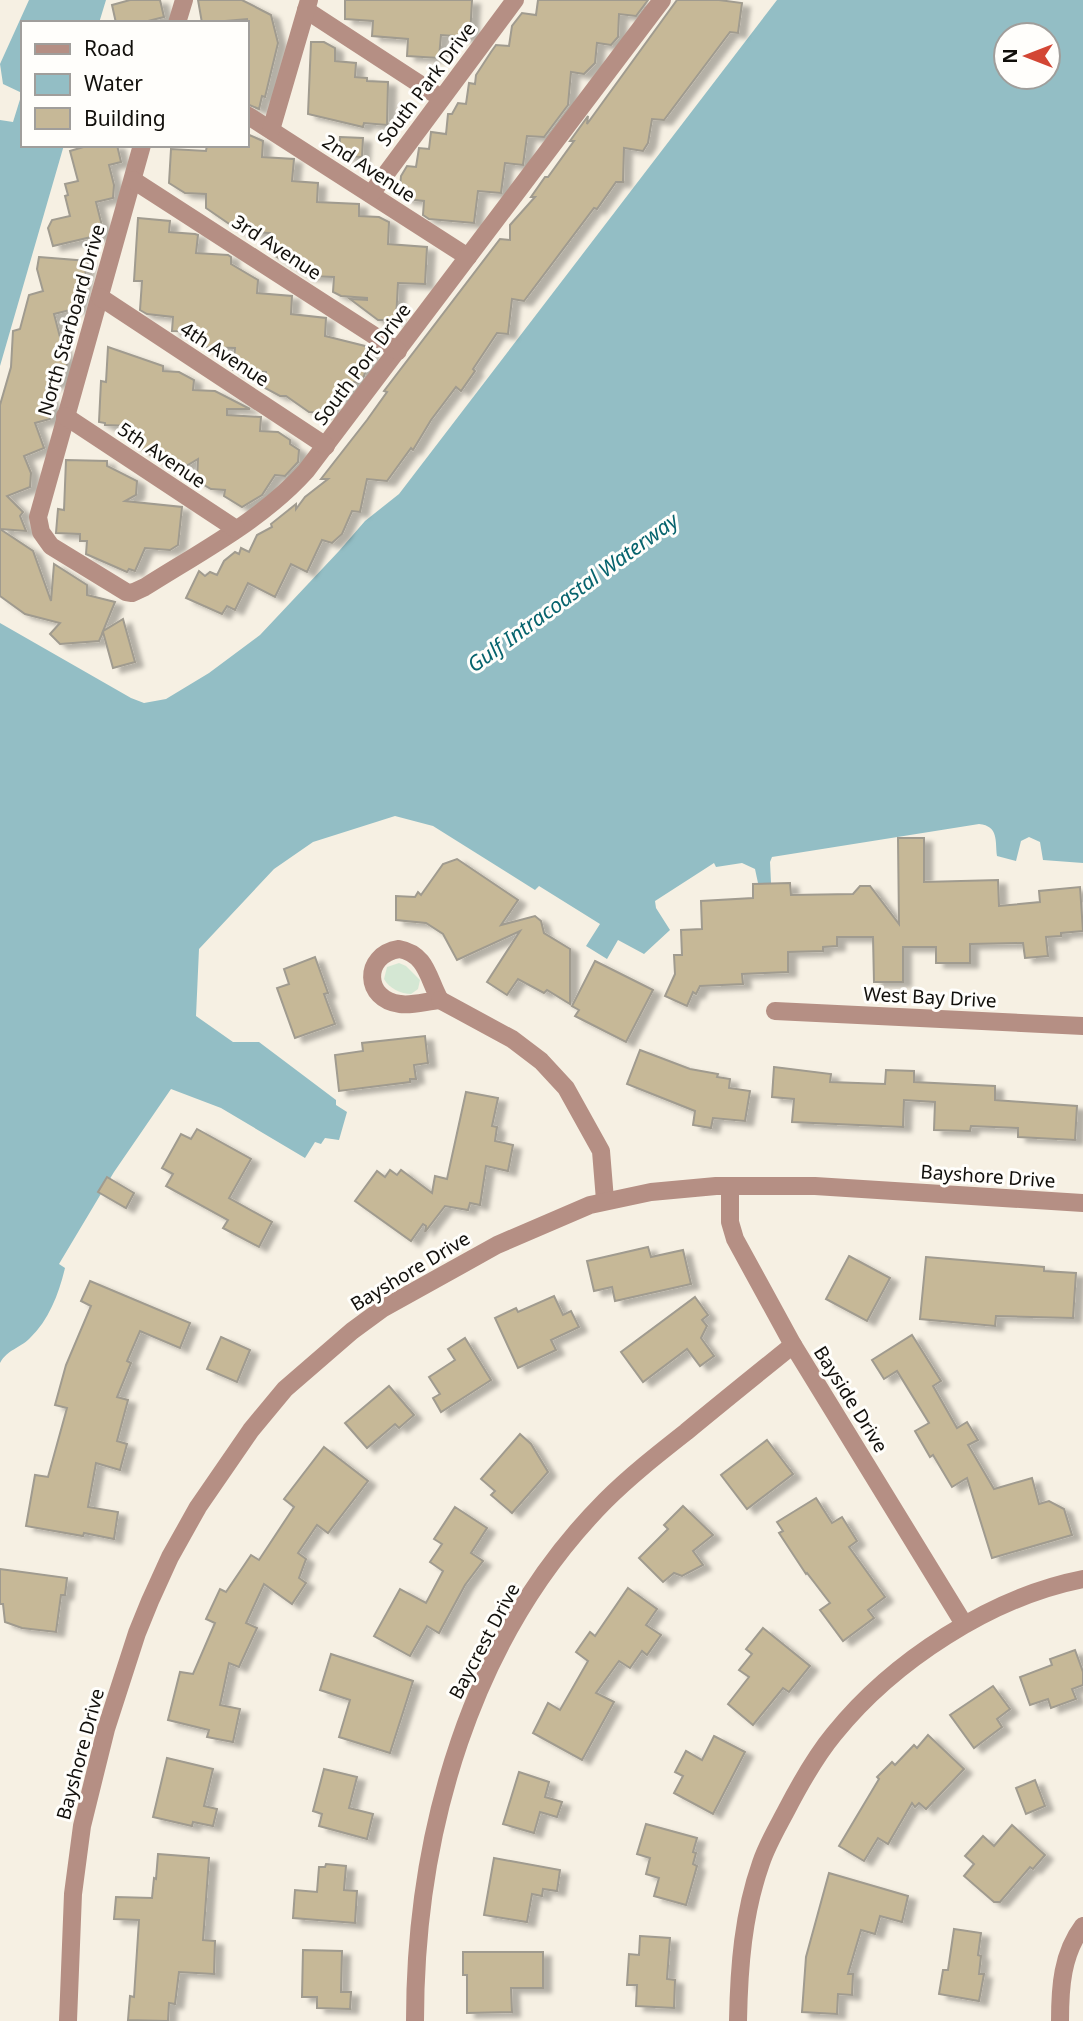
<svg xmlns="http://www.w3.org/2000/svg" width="1083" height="2021" viewBox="0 0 1083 2021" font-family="'Noto Sans',sans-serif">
  <defs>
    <filter id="shadow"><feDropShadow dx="8" dy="4.5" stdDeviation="2" flood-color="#0004"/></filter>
  </defs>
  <rect width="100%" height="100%" fill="#f6f0e3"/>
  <path fill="#d4e7d3" d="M399,963L406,966L420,980L418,989L411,994C401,994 389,988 384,979L387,967Z"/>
  <g fill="#93bec5" fill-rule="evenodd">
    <path d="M29,0H106L99,23H23V145H64L0,366V120L13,122L22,93L3,84L0,64Z"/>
    <path d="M777,0H1083V863L1043,860L1040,842L1029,837L1021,841L1016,861L997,856C995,841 999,826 979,824L772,857L770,862L771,883H758L755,869L742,863L716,867L714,863L655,901L656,908L670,930L644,954L618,940L607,959L586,946L600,924L539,886L535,890L433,826L395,816L313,842L274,869L199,949L196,1016L233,1042H259L336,1100V1105L347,1112L339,1140L325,1138L321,1144L315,1142L305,1158L221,1108L171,1089L114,1172L59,1264L65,1268C59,1293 49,1320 30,1338C19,1349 8,1349 0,1363V623L131,698L144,703L166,699L209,673L260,635L339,551L365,521L399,494ZM1006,35H1048V77H1006Z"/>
  </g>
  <g fill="#c6b897" stroke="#a09b8f" stroke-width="2" filter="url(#shadow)">
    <path d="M130,0H160L164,17L140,23H116L112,5Z"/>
    <path d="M198,0H242L271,15L278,43L265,97L262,96L259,109L247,104V19L202,23Z"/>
    <path d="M345,0H472L470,37L441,35L439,58L407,56L408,39L372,36L373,21L345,19Z"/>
    <path d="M538,0H648L636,16L619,14L618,37L611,45L597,43L595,63L584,74L571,72L568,105L544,137L527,136L523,165L505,163L501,193L478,191L474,223L429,219L423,215L424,201L405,199L400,187L401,176L407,166L416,167L419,148L429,149L431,132L446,134L448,114H452L458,103L466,104L469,83L475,84L476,75L491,52L496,45L509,46L512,26L522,13L536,15Z"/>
    <path d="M677,0H719L742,3L738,33L730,32L664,120L652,119L648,143L643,151L624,148L623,182H616L597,209L594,208L524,301L512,299L508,334L497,333L473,369L475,371L461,391L456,387L431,420L413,450L411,448L387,481L367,479L360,512L352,511L342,534L332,543L322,540L307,572L291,564L275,597L248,583L235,610L227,606L222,614L186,598L199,571L205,576L210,572L217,575L224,561L235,552L239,554L241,548L249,552L257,535L272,527L271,524L296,504V509L305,497L328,479H321L367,420L387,392L384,391L500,239L510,240V225L535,197H531L545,177H548L574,141H570L588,116L587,124Z"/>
    <path d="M311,42H324L335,48V61L356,63L355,77L367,78V81L388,82L387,125L364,123L363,127L308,114Z"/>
    <path d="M247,134L263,141L262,157L294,159L292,181L318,183L317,202L359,204V216L379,217L389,222L388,244L427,247L425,284L398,283L396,320H378L350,299L367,300V298L341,296L333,292L334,277L307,276L269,252L270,233L241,232L206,208V194L185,193L169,183L171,149L206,151L207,145H247Z"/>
    <path d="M340,137L363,138L362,157L339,156Z"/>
    <path d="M90,145H117L121,162L109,165L114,185L113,198L96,202L104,234L53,246L48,228L52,220L70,216L65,196L68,195L65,184L78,181L70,151Z"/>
    <path d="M138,218L170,221L169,232L195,234L198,235L196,253L228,255L231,257V264L258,280L257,293L292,296L291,314L326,318L325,336L365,346L371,352L364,376L358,383L354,382L344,400L331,397V413L309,412L286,396H280L265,388L266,372L233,370L235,348L202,347L203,332L172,331L173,317L147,314L140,310L142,281H134Z"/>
    <path d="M39,257L88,261L78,308L54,314L67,364L63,380L46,387L52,407L50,419L35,423L44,448L24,456L31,473L30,487L7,496L23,512L20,516L26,531L0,529V405L11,367L13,331L20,329L29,295L43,291L37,269Z"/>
    <path d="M108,347L163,366V371L179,372L194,380L193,390L215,391L250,409H227V415L261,417L260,431L278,432L290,440V444L299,450L298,462L285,476L275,475L262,495L242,507L224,496L225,490L211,489L197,481L198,459L176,472L129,441L130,426L105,425V423L99,422L101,381L106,382Z"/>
    <path d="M66,460L107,461V466L137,481L136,495L125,501L182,507L178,545L170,550L145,548L135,571L129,569L127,572L86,554L87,541H80V534L56,533L58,509L64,510Z"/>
    <path d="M0,529L33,551L51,601L54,564L87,585V595L115,602L103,631L123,619L135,662L113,668L103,632L99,641L60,644L50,634L60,623L25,614L0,596Z"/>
    <path d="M898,838H924V882L998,880L999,906L1040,902L1039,891L1080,887L1083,931L1061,933V936L1046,937L1048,956L1025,958L1023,943L970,944V963H936V947H903V982H874L873,937H837V946L823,947V951L788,952V972L742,974L743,984L700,986L696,994L693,992L687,1006L665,996L675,974L674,955H682L681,930L702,929L701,901L753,898V884L790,883L791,895L853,894L860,886H870L899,924Z"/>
    <path d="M457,859L518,900L501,925L535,916L541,921L544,933L570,949V1004L547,990L544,993L518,979L507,995L487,982L520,931L457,960L443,934L426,923L396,920V896L415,897L418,892L421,895L443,864Z"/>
    <path d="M315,957L328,993L324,994L335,1024L295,1038L277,988L289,984L284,969Z"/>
    <path d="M595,961L653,990L626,1042L575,1016L579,1010L572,1006Z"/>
    <path d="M425,1036L428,1063L414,1065L416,1079H410V1082L339,1091L335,1055L363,1051L362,1043Z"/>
    <path d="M640,1050L690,1069L718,1074L717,1077L730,1079L729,1088L750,1091L745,1121L713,1118L711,1128L693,1125L695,1111L627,1084Z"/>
    <path d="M774,1067L831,1074L830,1082L885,1084L886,1070L914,1071V1082L995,1086V1100L1077,1106L1075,1140L1018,1137V1128L971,1126L970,1131L934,1130L935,1102L904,1100L903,1127L792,1122L794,1099L772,1097Z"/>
    <path d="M466,1092L498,1098L492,1126L497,1127L495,1141L513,1145L508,1171L486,1166L480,1205L470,1203L468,1210L445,1206L425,1232L426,1226L423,1224L411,1241L355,1201L377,1171L385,1177L390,1170L397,1175L401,1170L432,1193L435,1176L447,1179Z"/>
    <path d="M197,1129L251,1159L229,1198L272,1222L259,1247L223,1228L228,1220L166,1186L173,1174L162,1168L181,1134L191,1139Z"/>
    <path d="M107,1177L134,1193L126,1208L98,1192Z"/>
    <path d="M648,1247L651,1257L683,1250L691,1284L615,1301L612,1287L594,1291L587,1261Z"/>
    <path d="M849,1256L890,1278L867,1321L826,1299Z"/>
    <path d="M926,1257L1044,1267V1271L1076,1273L1073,1318L996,1316L995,1326L920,1319Z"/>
    <path d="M90,1281L190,1323L180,1348L140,1331L127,1361L131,1363L117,1397L128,1400L117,1441L127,1444L120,1470L96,1463L88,1507L118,1512L114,1539L84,1533L83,1536L26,1526L35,1475L48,1477L67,1408L55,1405L66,1365L91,1306L81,1301Z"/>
    <path d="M554,1296L563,1315L571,1311L579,1327L551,1340L556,1350L518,1368L495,1318L516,1308L518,1312Z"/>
    <path d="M695,1297L708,1315L702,1320L707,1326L701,1338L714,1356L700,1366L687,1349L643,1382L621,1352Z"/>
    <path d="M912,1335L941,1381L933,1386L957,1428L967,1422L978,1440L968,1445L994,1489L1032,1478L1039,1504L1049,1501L1064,1509L1072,1535L992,1558L967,1478L952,1487L933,1455L930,1457L915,1431L929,1423L897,1371L884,1379L872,1360Z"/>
    <path d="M221,1337L250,1350L237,1382L207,1369Z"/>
    <path d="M465,1338L491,1380L441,1412L433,1398L440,1394L429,1377L455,1360L448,1349Z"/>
    <path d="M389,1386L414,1415L399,1428L395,1424L367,1448L345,1423Z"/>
    <path d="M520,1434L531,1444L548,1472L512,1513L491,1495L495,1491L481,1479Z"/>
    <path d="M767,1440L793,1474L747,1509L721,1475Z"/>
    <path d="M324,1447L368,1481L328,1533L317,1525L298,1553L306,1559L299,1578L306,1583L292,1604L264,1584L246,1623L257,1628L239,1667L229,1663L220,1705L240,1709L233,1742L207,1737L209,1730L168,1720L180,1672L193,1674L215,1623L206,1619L220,1589L226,1592L251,1555L259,1560L294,1507L284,1499Z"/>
    <path d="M816,1498L832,1523L842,1517L857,1541L849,1547L885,1597L868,1610L874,1618L843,1641L820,1610L830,1603L807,1573L806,1574L779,1533L783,1531L777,1522Z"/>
    <path d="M683,1506L713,1535L693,1551L703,1565L682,1576L674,1573L663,1582L639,1558L668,1529L664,1525Z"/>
    <path d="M455,1507L487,1528L471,1553L483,1561L465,1585L439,1633L427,1626L410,1656L374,1636L400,1589L426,1603L443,1571L430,1562L442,1544L434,1539Z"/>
    <path d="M0,1569L67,1578L65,1595H61L56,1632L22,1628L5,1622L3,1604H0Z"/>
    <path d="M628,1588L657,1609L646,1625L661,1635L647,1655L642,1651L630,1668L619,1661L596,1693L614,1702L582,1760L533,1733L548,1703L560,1710L588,1661L576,1652L590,1632L595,1636Z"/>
    <path d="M763,1628L810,1666L789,1692L783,1688L753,1725L728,1704L749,1677L739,1670L752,1654L746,1649Z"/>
    <path d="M1075,1650L1083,1672V1685L1072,1689L1076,1699L1051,1708L1048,1699L1030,1705L1020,1677L1052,1665L1050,1659Z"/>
    <path d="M331,1654L413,1681L390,1753L339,1737L350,1700L320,1690Z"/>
    <path d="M993,1686L1010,1709L997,1719L1002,1727L974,1748L950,1715Z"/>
    <path d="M928,1735L964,1769L926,1809L919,1803L915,1807L912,1803L888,1844L878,1838L864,1861L839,1846L879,1779L877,1777L892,1762L895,1765L914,1745L917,1748Z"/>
    <path d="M714,1736L745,1752L713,1814L674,1793L683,1776L675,1772L686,1751L702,1760Z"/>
    <path d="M167,1758L213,1769L204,1806L217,1809L213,1826L193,1822L192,1826L153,1817Z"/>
    <path d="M324,1769L357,1777L349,1808L373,1814L367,1839L319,1826L322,1814L313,1811Z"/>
    <path d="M519,1772L549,1782L545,1797L562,1802L557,1817L540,1812L534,1833L503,1824Z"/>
    <path d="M1035,1780L1045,1806L1026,1814L1016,1788Z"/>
    <path d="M646,1824L697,1838L693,1852L696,1853L693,1864L697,1866L686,1905L654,1896L659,1878L646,1874L650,1858L637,1854Z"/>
    <path d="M1012,1825L1045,1855L1033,1869L1030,1867L1000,1902H994L964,1876L974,1864L965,1856L983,1836L994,1846Z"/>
    <path d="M158,1854L209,1858L203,1940L215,1941L214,1974L179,1972L175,2004L169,2003L168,2021L128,2020L130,1996L134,1997L139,1920L114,1919L116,1897L152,1898L154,1878L156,1879Z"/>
    <path d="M494,1858L560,1870L557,1891L543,1889L542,1896L532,1894L527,1922L484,1915Z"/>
    <path d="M326,1864L346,1866L344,1890L357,1891L355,1923L293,1918L295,1890L317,1892L319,1867H325Z"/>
    <path d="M829,1873L908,1896L902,1922L880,1916L875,1934L861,1930L848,1974H853L852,1995L838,1994L837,2014L802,2012L806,1957Z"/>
    <path d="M954,1929L981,1933L978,1955L981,1956L979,1974H984L979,2001L939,1994L943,1970H948Z"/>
    <path d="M640,1936L670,1938L667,1979L675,1980L674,2008L636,2006L637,1985H627L629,1954L639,1955Z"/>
    <path d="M303,1950L342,1951L341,1992H351L350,2009L317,2008V1997H302Z"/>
    <path d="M463,1952H543V1988H511L512,2012L467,2013V1975H463Z"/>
  </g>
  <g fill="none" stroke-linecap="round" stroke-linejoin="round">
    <g stroke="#b58f84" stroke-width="18">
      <path d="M306,10L441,98"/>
      <path d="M177,23L184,0"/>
      <path d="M247,115L468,257"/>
      <path d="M271,130L309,0"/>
      <path d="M142,145L38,517L41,532L51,546L126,592L132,593L145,587C200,552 262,520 306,471L662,0"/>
      <path d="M133,180L398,351"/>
      <path d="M371,194L515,0"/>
      <path d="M100,297L326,446"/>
      <path d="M65,416L236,529"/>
      <path d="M399,949C427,954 428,979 440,1000C427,1001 412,1006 400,1004C364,1000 362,955 399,949Z"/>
      <path d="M440,1000L512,1039L541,1061L566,1088L601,1151L605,1200"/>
      <path d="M775,1011L1083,1026"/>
      <path d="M730,1186V1222L735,1239L793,1345L964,1624"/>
      <path d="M68,2021L73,1894L82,1826L106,1729L137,1633L150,1601L170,1557L198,1507L251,1430L285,1389L352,1331L382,1309L497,1245L590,1205L651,1192L716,1186H815L1083,1203"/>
      <path d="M415,2021C415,1834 470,1637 605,1501C630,1476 658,1454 686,1432C721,1403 757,1374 793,1345"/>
      <path d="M738,2021C739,1967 743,1914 761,1863C767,1845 777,1828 786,1811C800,1784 815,1757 834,1734C893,1661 991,1597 1083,1579"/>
      <path d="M1060,2021C1060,1987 1062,1954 1083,1926"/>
    </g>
  </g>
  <g text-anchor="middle" stroke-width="6" stroke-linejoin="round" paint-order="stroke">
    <g font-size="19" fill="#110f0b" stroke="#fffefb">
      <text transform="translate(426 84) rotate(-53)" y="7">South Park Drive</text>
      <text transform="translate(369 168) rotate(33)" y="7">2nd Avenue</text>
      <text transform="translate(277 247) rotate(33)" y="7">3rd Avenue</text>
      <text transform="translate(71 320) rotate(-74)" y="7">North Starboard Drive</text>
      <text transform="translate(225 354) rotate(33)" y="7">4th Avenue</text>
      <text transform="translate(362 364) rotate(-53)" y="7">South Port Drive</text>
      <text transform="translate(162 455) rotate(34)" y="7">5th Avenue</text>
      <text transform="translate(930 997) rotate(3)" y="7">West Bay Drive</text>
      <text transform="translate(988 1176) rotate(4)" y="7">Bayshore Drive</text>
      <text transform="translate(410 1271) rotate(-31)" y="7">Bayshore Drive</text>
      <text transform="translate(851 1399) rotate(58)" y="7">Bayside Drive</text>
      <text transform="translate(484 1641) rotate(-62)" y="7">Baycrest Drive</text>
      <text transform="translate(80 1754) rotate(-75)" y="7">Bayshore Drive</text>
    </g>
    <g font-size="21" font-style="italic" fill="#06636d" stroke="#fffefb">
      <text transform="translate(573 593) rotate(-36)" y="7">Gulf Intracoastal Waterway</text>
    </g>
  </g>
  <rect x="21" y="21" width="228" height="126" fill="#fffefb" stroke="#a09e9b" stroke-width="2"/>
  <rect x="35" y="44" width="35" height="10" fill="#b58f84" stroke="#a09e9b" stroke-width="2"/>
  <text x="84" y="56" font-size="21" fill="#110f0b">Road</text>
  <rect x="35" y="74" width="35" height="21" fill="#93bec5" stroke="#a09e9b" stroke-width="2"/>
  <text x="84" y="91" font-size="21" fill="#110f0b">Water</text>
  <rect x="35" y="108" width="35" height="21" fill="#c6b897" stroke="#a09e9b" stroke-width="2"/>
  <text x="84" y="126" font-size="21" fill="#110f0b">Building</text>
  <g transform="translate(1027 56) rotate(270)"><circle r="33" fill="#fffefb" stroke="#a09e9b" stroke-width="2"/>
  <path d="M0-5L12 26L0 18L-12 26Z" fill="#d34634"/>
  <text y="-10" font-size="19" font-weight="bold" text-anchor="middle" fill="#110f0b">N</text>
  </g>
</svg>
